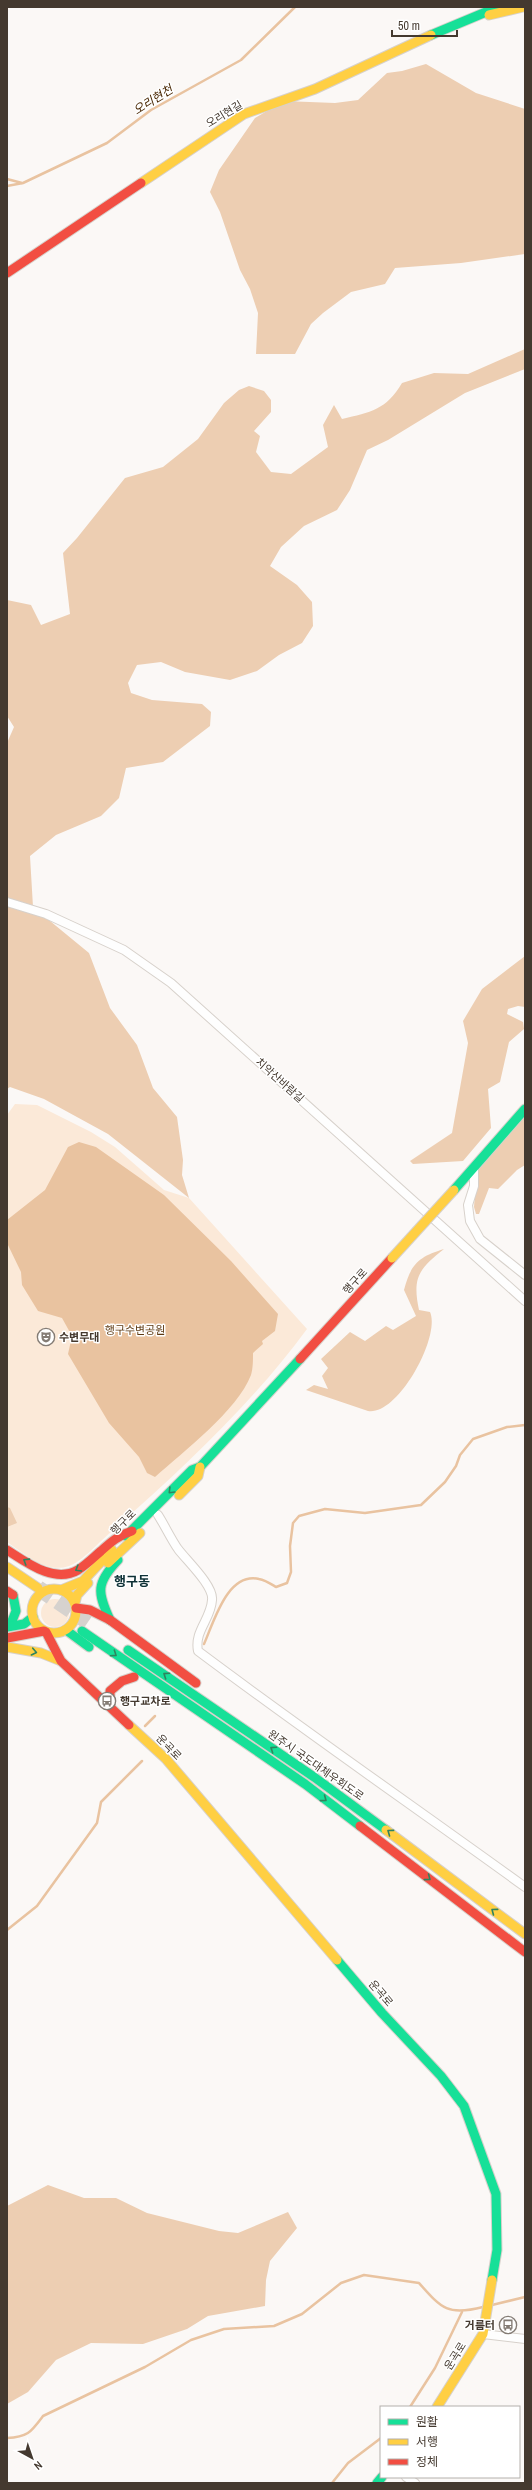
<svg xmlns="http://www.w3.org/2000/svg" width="532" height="2490" viewBox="0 0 532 2490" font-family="'Archivo Narrow','Noto Sans KR',sans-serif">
  <rect width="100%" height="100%" fill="#fbf8f6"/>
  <g fill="#fbe9d8">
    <path d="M15,1104L37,1105L91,1132L115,1147L164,1190L189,1198L307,1329C253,1403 180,1471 111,1532C100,1541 82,1562 69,1566C46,1574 25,1554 7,1542V1115Z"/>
    <circle cx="55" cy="1613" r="14"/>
  </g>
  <g fill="#edceb2">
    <path d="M426,64L476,93L525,109V254L461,263L395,268L385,284L351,292L323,313L311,324L295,354H256L258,313L250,289L240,270L220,212L210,192L219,170L255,118L284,101L335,103L358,100L387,73L402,71Z"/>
    <path d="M525,349V369L465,393L388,440L367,450L350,490L337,510L304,526L281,547L270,566L297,585L312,602L313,626L302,643L279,655L257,671L230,680L185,672L161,662L137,665L128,683L131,693L152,700L202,704L211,712L210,726L163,762L126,768L119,798L101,816L56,835L30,856L33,907L89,953L110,1008L137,1045L153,1088L177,1117L183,1160L182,1175L189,1198L108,1134L44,1099L10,1087L7,1089V743L14,727L7,716V600L31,605L41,625L70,614L63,553L77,538L125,478L163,467L198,439L224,403L239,390L249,386L264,391L271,400V412L254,431L260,436L256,452L271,472L291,474L328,447L323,425L334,405L342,419C371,412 386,410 402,383L434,373L468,374Z"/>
    <path d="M525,956V1007L518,1006L508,1009L507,1014L523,1022L524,1029L509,1042L500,1082L488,1089L491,1128L463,1161L413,1164L410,1161L452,1133L468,1043L463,1021L482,989Z"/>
    <path d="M525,1112V1165L517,1170L498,1189L489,1188L479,1214H476L474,1207L477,1168Z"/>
    <path d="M444,1249C419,1269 412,1277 419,1310L430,1312C441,1336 398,1416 368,1411L306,1390L314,1385L328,1389L322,1376L328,1368L321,1359L350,1332L365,1341L386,1326L393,1330L416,1316L404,1290C411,1264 418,1257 444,1249Z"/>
    <path d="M7,1507L10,1508L17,1523L7,1527Z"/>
    <path d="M48,2185L84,2198H116L147,2213L219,2231L238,2233L288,2212L297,2228L270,2261L266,2280L265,2306L208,2316L187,2329L143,2344L91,2343L56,2360L28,2392L7,2404V2206Z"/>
  </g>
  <path fill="#e9c3a0" d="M79,1142L96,1147L164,1195L231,1261L278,1314L275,1331L262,1341L263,1344L253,1353C253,1360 253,1369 251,1375C237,1411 184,1451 155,1477L147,1473L139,1457L109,1423L68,1354L72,1336L62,1318L38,1311L22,1285L21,1272L7,1243V1220L45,1190L68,1147Z"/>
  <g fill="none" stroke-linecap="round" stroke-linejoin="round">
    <g stroke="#e9c3a0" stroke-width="2.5">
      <path d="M7,179L22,183"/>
      <path d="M7,186L23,183L107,143L151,110L241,60L295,7"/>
      <path d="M204,1644C214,1622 227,1572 259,1579C265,1580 271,1584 276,1587L287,1583L291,1572L290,1546L293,1523L299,1516L325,1509L365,1513L421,1505L445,1482L456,1466L460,1455L473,1439L507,1427L525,1425"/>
      <path d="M145,1726L155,1716"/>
      <path d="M7,1930L37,1906L97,1823L101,1802L142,1761"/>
      <path d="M492,2305L525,2297"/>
      <path d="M410,2407L435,2368L462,2312"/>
      <path d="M7,2438C28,2437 31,2432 43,2416L145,2367L191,2340L224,2329L274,2326L302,2314L341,2283L364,2275L419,2283C442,2309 448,2316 483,2307"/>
      <path d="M332,2483L348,2463L381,2438"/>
    </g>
    <path stroke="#d6d2ce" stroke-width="16" stroke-dasharray="16 8" stroke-linecap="butt" d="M38,1588L88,1622"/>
    <defs>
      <g id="street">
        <path d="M7,902L46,914L124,950L171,983L525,1301"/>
        <path d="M474,1167V1186L468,1205L470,1221L480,1239L525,1275"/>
        <path d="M158,1515C165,1526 171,1539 178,1549C187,1561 214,1586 212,1600C211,1619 194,1631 198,1651C306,1732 416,1808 525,1887"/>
        <path d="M483,2334L525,2339"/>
        <path d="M406,2477L415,2483"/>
      </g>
      <g id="fast">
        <path d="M431,35L498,7"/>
        <path d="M454,1190L525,1109"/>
        <path d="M126,1536L192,1470L200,1467L300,1359"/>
        <path d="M110,1620C97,1592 96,1583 118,1560"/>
        <path d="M10,1626L16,1611L13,1595"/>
        <path d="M7,1627L24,1624L33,1617"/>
        <path d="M66,1630L89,1647"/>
        <path d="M82,1631L305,1784L360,1826"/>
        <path d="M128,1650L314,1777L386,1830"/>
        <path d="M337,1960L382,2013L441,2076L464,2106L496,2194L497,2250L492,2280"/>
        <path d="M377,2483L382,2477"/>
      </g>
      <g id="slow">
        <path d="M489,15L523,7"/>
        <path d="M141,183L244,114L315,89L431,35"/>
        <path d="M179,1495L198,1476L200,1467"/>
        <path d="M108,1563L140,1533"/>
        <path d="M7,1567L38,1588"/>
        <circle cx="54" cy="1611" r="22"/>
        <path d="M61,1590L83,1581L112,1550"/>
        <path d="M75,1603L77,1595L88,1583"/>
        <path d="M7,1647L41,1653L61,1661"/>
        <path d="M129,1725L166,1759L337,1960"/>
        <path d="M386,1830L525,1934"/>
        <path d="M437,2407L483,2334L492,2280"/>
      </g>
      <g id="jam">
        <path d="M7,273L141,183"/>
        <path d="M300,1359L392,1258"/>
        <path d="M7,1550C26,1562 54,1584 78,1570C86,1565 94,1557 101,1551C111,1542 119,1535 132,1531"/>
        <path d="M7,1591L13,1595"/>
        <path d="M76,1608L90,1610L110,1620"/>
        <path d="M110,1620L196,1683"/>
        <path d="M46,1632L61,1661L129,1725"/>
        <path d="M7,1638L44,1631"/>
        <path d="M110,1704V1691L122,1681L134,1677"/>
        <path d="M360,1826L525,1952"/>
      </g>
    </defs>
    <use href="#street" stroke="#d7d1cb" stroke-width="10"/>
    <use href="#fast" stroke="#d7d1cb" stroke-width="11"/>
    <use href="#slow" stroke="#d7d1cb" stroke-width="11"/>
    <use href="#jam" stroke="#d7d1cb" stroke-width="11"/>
    <use href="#street" stroke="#fefefe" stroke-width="8"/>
    <use href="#fast" stroke="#16e098" stroke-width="9"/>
    <use href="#slow" stroke="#ffcf43" stroke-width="9"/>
    <use href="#jam" stroke="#f24e42" stroke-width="9"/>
    <defs>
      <path id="slow-bridge" d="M392,1258L454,1190"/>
    </defs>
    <use href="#slow-bridge" stroke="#d7d1cb" stroke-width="11" stroke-linecap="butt"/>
    <use href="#slow-bridge" stroke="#ffcf43" stroke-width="9"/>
  </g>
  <defs><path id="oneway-chevron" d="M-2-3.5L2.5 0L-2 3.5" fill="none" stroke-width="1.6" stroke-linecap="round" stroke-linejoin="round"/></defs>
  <g stroke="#2f845e">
    <use href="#oneway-chevron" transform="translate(171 1491) rotate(135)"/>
    <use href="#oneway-chevron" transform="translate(26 1561) rotate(-148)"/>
    <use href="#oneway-chevron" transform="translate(78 1569) rotate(149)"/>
    <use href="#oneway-chevron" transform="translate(34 1652) rotate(12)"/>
    <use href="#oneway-chevron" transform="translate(114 1654) rotate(34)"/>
    <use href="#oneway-chevron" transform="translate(166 1675) rotate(-146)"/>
    <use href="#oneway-chevron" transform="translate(273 1749) rotate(-146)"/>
    <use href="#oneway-chevron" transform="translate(324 1799) rotate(37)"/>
    <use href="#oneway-chevron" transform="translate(390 1832) rotate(-144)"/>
    <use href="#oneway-chevron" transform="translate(428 1878) rotate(37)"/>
    <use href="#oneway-chevron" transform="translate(494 1911) rotate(-143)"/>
  </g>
  <defs>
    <symbol id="theatre-ring" viewBox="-11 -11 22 22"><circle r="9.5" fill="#fff" stroke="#847c75" stroke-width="1.5"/><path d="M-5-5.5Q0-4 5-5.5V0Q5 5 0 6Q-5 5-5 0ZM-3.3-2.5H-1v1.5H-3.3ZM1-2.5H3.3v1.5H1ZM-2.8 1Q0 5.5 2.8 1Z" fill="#847c75"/></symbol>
    <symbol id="bus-ring" viewBox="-11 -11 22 22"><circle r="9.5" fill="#fff" stroke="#847c75" stroke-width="1.5"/><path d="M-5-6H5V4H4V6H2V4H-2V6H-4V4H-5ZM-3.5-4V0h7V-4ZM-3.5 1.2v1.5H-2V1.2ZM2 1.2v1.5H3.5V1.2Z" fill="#847c75"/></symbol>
  </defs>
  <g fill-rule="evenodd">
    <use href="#theatre-ring" x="36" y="1327" width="20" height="20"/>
    <use href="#bus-ring" x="97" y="1691" width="20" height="20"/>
    <use href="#bus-ring" x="498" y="2315" width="20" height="20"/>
  </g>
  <g text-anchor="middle" stroke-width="3" stroke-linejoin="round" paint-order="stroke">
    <g font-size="11" fill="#44392f" stroke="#fff">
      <text transform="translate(224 114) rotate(-31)" y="4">오리현길</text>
      <text transform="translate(280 1080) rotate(42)" y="4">치악산바람길</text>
      <text transform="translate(355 1281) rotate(-48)" y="4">행구로</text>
      <text transform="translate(123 1522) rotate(-45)" y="4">행구로</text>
      <text transform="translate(169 1747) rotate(46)" y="4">운곡로</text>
      <text transform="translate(316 1765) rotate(35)" y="4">원주시 국도대체우회도로</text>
      <text transform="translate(381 1993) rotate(49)" y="4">운곡로</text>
      <text transform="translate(455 2356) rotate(-58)" y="4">운곡로</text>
    </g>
    <g font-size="11" fill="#5d3a13" stroke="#fff">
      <text x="135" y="1334">행구수변공원</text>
    </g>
    <g font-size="11" font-weight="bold" fill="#44392f" stroke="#fff" text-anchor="start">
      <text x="59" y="1341">수변무대</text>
      <text x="120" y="1705">행구교차로</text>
      <text x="495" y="2329" text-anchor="end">거름터</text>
    </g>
    <g font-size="12" font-style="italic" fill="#472500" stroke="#fff">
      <text transform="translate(153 100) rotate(-32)" y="4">오리현천</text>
    </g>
    <g font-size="13" font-weight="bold" fill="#0e3136" stroke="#fff">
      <text x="132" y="1586">행구동</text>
    </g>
  </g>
  <rect width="532" height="2490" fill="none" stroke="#44392f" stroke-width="16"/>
  <rect x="380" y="2406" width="140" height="72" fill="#ffffff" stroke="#b4b0ac"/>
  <rect x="388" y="2419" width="20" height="6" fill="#16e098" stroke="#b4b0ac"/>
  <text x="416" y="2426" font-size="12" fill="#44392f">원활</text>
  <rect x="388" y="2439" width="20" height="6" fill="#ffcf43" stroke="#b4b0ac"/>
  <text x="416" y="2446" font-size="12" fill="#44392f">서행</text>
  <rect x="388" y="2459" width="20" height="6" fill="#f24e42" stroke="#b4b0ac"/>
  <text x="416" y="2466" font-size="12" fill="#44392f">정체</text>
  <g transform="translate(32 2458) rotate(140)" stroke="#ffffff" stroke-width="3" paint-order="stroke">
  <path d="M0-3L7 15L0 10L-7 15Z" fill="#44392f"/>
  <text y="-6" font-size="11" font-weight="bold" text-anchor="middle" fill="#44392f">N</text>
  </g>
  <path d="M392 30v6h65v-6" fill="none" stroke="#44392f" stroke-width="2"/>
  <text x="398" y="30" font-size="12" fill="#44392f" stroke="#ffffff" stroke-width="3" paint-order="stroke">50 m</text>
</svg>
